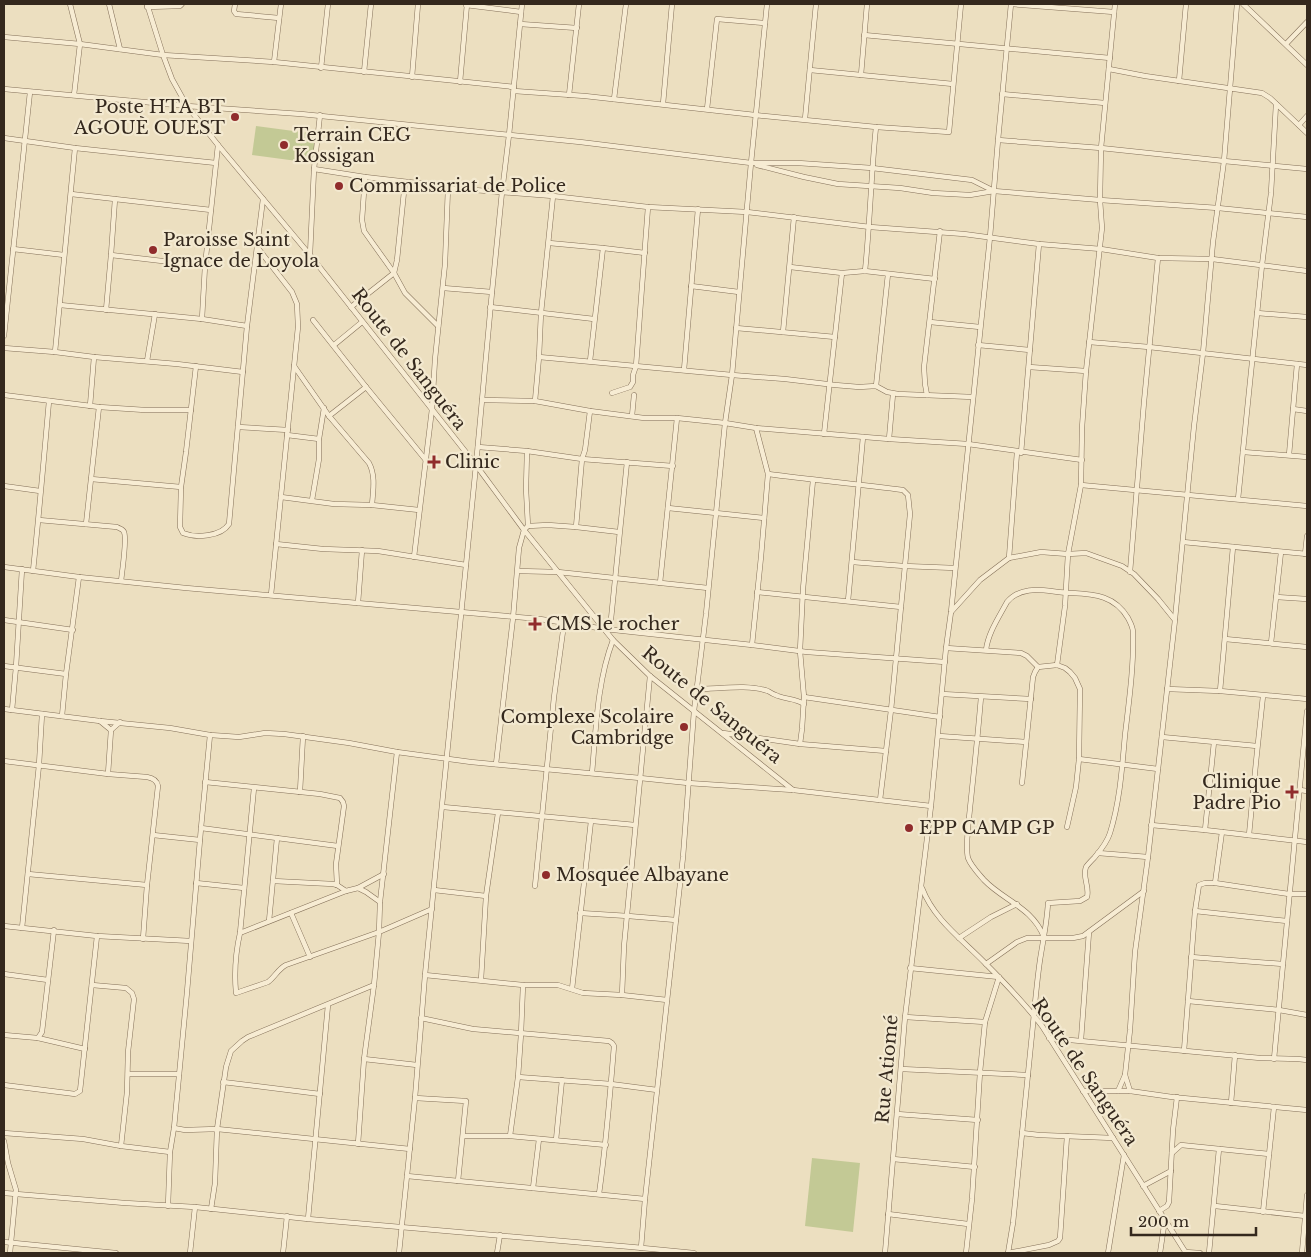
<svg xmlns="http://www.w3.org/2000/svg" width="1311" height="1257" viewBox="0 0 1311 1257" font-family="'Libre Baskerville',serif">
  <rect width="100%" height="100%" fill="#ecdfc0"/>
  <g fill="#c3c995">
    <path d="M256,126L316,134L312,163L252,155Z"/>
    <path d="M812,1158L860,1163L853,1232L805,1226Z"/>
  </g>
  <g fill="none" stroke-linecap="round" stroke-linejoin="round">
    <defs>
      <g id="minor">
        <path d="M70,4L80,44L74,95"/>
        <path d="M109,4L120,49"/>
        <path d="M147,4L163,55L172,79L187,106L218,145L310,255L476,465L524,530L558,572L613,640L650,676L793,790"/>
        <path d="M235,4L234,11L236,14L279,18"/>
        <path d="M1011,4L1114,12"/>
        <path d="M1243,4L1307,65"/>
        <path d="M466,5L521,12"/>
        <path d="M147,7L180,6L182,4"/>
        <path d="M520,24L577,28"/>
        <path d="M864,35L1110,58"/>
        <path d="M4,37L80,44L163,55L274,62L514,87"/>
        <path d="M1286,44L1307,22"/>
        <path d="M274,62L281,4"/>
        <path d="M321,68L328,4"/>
        <path d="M1109,69L1145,76L1262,93L1270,98L1307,133"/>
        <path d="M810,70L953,84"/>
        <path d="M364,72L371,4"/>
        <path d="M861,75L867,4"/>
        <path d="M412,77L418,4"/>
        <path d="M1179,81L1186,4"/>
        <path d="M460,82L467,4"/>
        <path d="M4,89L187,106L301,114L580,142L751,163H798L872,168L972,180L994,191"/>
        <path d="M514,91L585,96L755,115L876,127L949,132L961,4"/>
        <path d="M1002,94L1105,103"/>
        <path d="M569,95L579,4"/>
        <path d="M614,99L626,4"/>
        <path d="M663,104L672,4"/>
        <path d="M707,109L717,19L765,23"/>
        <path d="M805,119L816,4"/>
        <path d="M1299,125L1307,116"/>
        <path d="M4,138L75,148L216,163"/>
        <path d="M998,140L1101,148L1224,161L1307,169"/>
        <path d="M757,165L804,177L838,184L900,188L933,193L970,195L994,191L1100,200L1218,208L1307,217"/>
        <path d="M314,169L365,177L426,184L448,188L553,196L648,207L747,212L870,227L964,234L1039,244L1101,249L1158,258L1212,259L1307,271"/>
        <path d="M365,177L362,220L364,231L394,273L405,293L438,326"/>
        <path d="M71,194L211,210"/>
        <path d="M549,243L603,248L645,253"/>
        <path d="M257,247L292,292L297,304L298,327L271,595"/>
        <path d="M13,249L64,255"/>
        <path d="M111,255L205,266"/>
        <path d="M310,255L314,169L320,115"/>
        <path d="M790,267L842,273L865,271L935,279"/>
        <path d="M865,271C870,223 871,175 876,127"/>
        <path d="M691,286L739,292"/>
        <path d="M443,288L492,292"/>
        <path d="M60,305L202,319L247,326"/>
        <path d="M351,307L394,273L397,260L405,182"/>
        <path d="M490,307L594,319"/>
        <path d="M106,310L111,255L115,199"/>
        <path d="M1257,313L1307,317"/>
        <path d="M202,319L205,266L218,145"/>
        <path d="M313,320L366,387L425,459"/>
        <path d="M930,322L980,327"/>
        <path d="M736,328L835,337"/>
        <path d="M783,332L794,217"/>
        <path d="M4,336L30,92"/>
        <path d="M1089,342L1149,347L1307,365"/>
        <path d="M334,345L362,322"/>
        <path d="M978,345L1030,350"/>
        <path d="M4,348L55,352L75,148"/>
        <path d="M55,352L94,357L177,364L243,372"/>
        <path d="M539,357L732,375L785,379L835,385L859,387L876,386L887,392L898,394L973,397"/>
        <path d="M147,361L155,314"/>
        <path d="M590,361L603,248"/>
        <path d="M196,366L186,452L181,487L180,527L183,533C195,538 221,537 229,524L247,326L263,199"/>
        <path d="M294,366L329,416L369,463C376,476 373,491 372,505"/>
        <path d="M1029,367L1086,371"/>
        <path d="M684,370L698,209"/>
        <path d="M876,386L888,274"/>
        <path d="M612,393L630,387L633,382V375L636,366L648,207"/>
        <path d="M4,395L99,407L145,410H191"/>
        <path d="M927,395L925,384L924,367L940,231"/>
        <path d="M482,400L535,401L590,411L644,418H677L725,423L756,428L889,439L968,444L1082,460"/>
        <path d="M535,401L539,357L541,313L553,196"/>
        <path d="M90,406L94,357"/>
        <path d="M1293,409L1307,411"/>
        <path d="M329,416L366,387"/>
        <path d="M632,416L634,395"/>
        <path d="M238,427L288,430"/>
        <path d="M824,434L842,273"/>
        <path d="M287,435L319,439"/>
        <path d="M889,439L893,394"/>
        <path d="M478,447L527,451L582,459L673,466"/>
        <path d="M527,451L526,489L528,526"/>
        <path d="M1243,452L1307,457"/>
        <path d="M1021,453L1039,244"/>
        <path d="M1289,455L1297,364"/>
        <path d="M768,474C813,480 858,484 903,490L908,495L910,514L891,710L880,800"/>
        <path d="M91,479L181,487"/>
        <path d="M1081,485L1307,506"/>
        <path d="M4,486L40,491"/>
        <path d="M281,497L334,504L372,505L419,510"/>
        <path d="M1238,499L1262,265L1271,193L1276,104"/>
        <path d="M312,500L319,459V439L324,408"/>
        <path d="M668,508L764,518"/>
        <path d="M39,520L117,527C120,529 123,529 124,532C127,538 122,573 121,581"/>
        <path d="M86,524L99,407"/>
        <path d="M576,527L582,459L585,450L590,411"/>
        <path d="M1183,542L1307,554"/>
        <path d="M276,544L323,549L378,551L466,565"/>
        <path d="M1305,554L1307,536"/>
        <path d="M414,557L432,409L435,359L445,264L448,188"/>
        <path d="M1009,558L1017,452"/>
        <path d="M852,562L904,566L955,568"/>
        <path d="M4,567L79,577L186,588L540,619L605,629L752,645L807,652L945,662"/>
        <path d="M33,571C39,514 44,458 49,401"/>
        <path d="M518,571L558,572L708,588"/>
        <path d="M1130,572L1144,402L1158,258"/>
        <path d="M660,583L677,418"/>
        <path d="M757,592L901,607"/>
        <path d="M1276,597L1307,599"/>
        <path d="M848,601L863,437"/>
        <path d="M358,603L362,550"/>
        <path d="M952,611L980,580L1009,558L1041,552L1068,554L1086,553L1122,566L1134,574L1158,599L1175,620L1148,857L1135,952L1130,1030L1125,1075L1118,1091"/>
        <path d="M1175,619L1194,426L1203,353L1213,242L1224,161L1237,4"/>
        <path d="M4,620L73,630"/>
        <path d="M610,629L627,462"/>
        <path d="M1225,639L1307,647"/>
        <path d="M1271,643L1281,552"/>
        <path d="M752,645L761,557L768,474L756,428"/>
        <path d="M946,648L1021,653L1027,656L1038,667"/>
        <path d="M986,650C988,633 999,617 1007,602C1024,582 1050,593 1072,593C1095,594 1115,596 1128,618C1130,622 1133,627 1133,632C1134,666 1129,701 1125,735C1122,768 1120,801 1110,833C1107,843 1100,851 1094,858C1091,861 1088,864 1086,867C1082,877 1090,887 1087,897L1080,901L1048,903C1047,922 1043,941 1040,960C1036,988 1034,1016 1031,1044L1013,1223L1008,1253"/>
        <path d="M1057,665L1065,606L1068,554L1081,485L1082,428L1086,371L1102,228L1100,200L1101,148L1115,4"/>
        <path d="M4,666L66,674"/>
        <path d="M697,689C719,689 747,684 768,691C771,693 775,695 778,696C789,700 794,698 804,704"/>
        <path d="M1167,689L1220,691L1307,699"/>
        <path d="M1220,691L1233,547"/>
        <path d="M942,694L1031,699"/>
        <path d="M804,697L940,717"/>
        <path d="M981,697C978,734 974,771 970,808C969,820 965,846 968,858C971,866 978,873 984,880C1004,901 1032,907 1044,937"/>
        <path d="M4,709L100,721L170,728L210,735L239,737L265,733L284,734L349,743L397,752L471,762L640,778L688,783L793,790L931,806"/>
        <path d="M12,710L16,667L22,569"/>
        <path d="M62,716L66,674L79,577"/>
        <path d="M100,721L111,730"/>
        <path d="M723,733L800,744L886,751"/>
        <path d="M939,736L1026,742"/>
        <path d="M1162,737L1257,746"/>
        <path d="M800,744L802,729L804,697L800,651L803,589L813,480"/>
        <path d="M1079,759L1158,769"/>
        <path d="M4,761L108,774L147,777C153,778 157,780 158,786L147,885L143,939"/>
        <path d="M496,764L513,618L519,548L524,530L528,526L548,525L576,527L619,532"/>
        <path d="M592,773C596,729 597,682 613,640"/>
        <path d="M108,774L111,730L120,722"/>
        <path d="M205,782L320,794L340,798L343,802L344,806L336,864L337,885"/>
        <path d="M1022,783L1033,677L1035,672L1038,667L1057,665L1065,668L1070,672L1075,678L1080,689L1079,759L1076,787L1067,827"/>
        <path d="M254,788L240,933C235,955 234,971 236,993L268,982C275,977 278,969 286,965L379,932L432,909"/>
        <path d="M1300,790L1307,791"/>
        <path d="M300,792L303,736"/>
        <path d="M443,807L635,825"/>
        <path d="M1151,825L1205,830L1307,842"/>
        <path d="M201,828L338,846"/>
        <path d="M1205,830L1214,742"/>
        <path d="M153,835L200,840"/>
        <path d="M1249,835L1256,762L1263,696"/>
        <path d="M1098,853L1148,857"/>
        <path d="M28,874L147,885"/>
        <path d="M273,881L333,884L337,885L346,891"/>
        <path d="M196,883L244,888"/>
        <path d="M1215,883L1222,832"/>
        <path d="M535,886L554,697L564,624"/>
        <path d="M358,888L366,892L380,902"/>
        <path d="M922,888C934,920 963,940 986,964C1006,984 1025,1004 1042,1026L1186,1253"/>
        <path d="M434,890L486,896"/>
        <path d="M1195,911L1287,921"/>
        <path d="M291,913L310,957"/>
        <path d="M580,913L628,916L676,920"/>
        <path d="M269,921L277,838"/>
        <path d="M4,926L97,936L191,941"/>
        <path d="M22,928L39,765L42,714"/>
        <path d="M240,933L346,891L358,888L384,874"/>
        <path d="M959,938L991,917L1017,904"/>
        <path d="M1191,957L1283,964"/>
        <path d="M986,964L1017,942L1027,938H1073L1083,936L1144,891"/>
        <path d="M910,968L999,977L985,1022L980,1072L972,1199L966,1253"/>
        <path d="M4,974L48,980"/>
        <path d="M425,975L523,985H558L583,993L622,995L667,1000"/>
        <path d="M481,980L486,896L498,813"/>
        <path d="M92,985L126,988L132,993L134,999L128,1052L127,1092L121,1146"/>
        <path d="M572,989L591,821"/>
        <path d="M622,995L624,946L650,676"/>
        <path d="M1188,1001L1279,1010L1307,1015"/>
        <path d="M905,1017L985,1022"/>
        <path d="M421,1018L473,1029L609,1041L612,1043L614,1046C610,1096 606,1145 599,1194"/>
        <path d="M4,1035L38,1038L85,1049"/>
        <path d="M38,1038L42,1032L54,930"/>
        <path d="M1049,1038L1260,1058L1298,1059L1307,1060"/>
        <path d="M1081,1040L1089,932"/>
        <path d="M1184,1051L1195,911L1199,885L1205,883H1215L1289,894H1307"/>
        <path d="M364,1059L417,1065"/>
        <path d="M1274,1059L1307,711"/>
        <path d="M901,1069L1028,1075"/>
        <path d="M128,1074H179"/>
        <path d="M1125,1075L1130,1091"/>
        <path d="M518,1077L611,1084L657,1090"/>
        <path d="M223,1082L320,1094"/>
        <path d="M4,1085L75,1094L80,1091L97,936"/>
        <path d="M1083,1091H1130L1172,1097L1307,1110"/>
        <path d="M415,1098L466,1101L458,1181"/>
        <path d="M1231,1103L1235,1055"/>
        <path d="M897,1114L978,1120"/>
        <path d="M174,1128L185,1130L217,1129L410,1149"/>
        <path d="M4,1133L83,1139L121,1146L170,1152"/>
        <path d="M1022,1133L1039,1135L1113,1138"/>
        <path d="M463,1136H510L606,1145"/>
        <path d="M510,1136L518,1077L521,1034L523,985"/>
        <path d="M556,1140L562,1080"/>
        <path d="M4,1141L8,1163L16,1190L10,1253"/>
        <path d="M358,1144L364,1059L374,985L379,932L380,902L397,752"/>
        <path d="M1172,1153L1181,1145L1269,1154"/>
        <path d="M893,1159L975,1167"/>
        <path d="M407,1176L645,1199"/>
        <path d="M1143,1186L1171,1171"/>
        <path d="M533,1188L539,1139"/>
        <path d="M4,1193L125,1203L195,1207L308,1219L632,1247L694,1253"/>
        <path d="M168,1206L170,1152L174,1128L187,992L201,828L210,735"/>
        <path d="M1215,1206L1305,1216"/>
        <path d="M211,1209L215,1183L217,1129L226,1067L231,1051L242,1041L248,1037L374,985"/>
        <path d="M1159,1211L1167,1206L1169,1202L1173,1130L1177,1097"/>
        <path d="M1263,1212L1274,1107"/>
        <path d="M888,1214L968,1224"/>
        <path d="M308,1219L328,1005"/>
        <path d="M4,1242L116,1253"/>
        <path d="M641,1248L645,1199L683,857L694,711L706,614L725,423L732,375L751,163L767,4"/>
        <path d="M1185,1252L1200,1253"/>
        <path d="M190,1253L195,1207"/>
        <path d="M283,1253L287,1216"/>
        <path d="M399,1253L415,1098L425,975L476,465L492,292L502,192L509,135L522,4"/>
        <path d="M497,1253L500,1235"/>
        <path d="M885,1253L905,1017L931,806L946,648L951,612L990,237L998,140L1011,4"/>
        <path d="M1008,1253L1049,1245L1058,1241L1060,1238L1067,1136"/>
        <path d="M1108,1253L1124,1155"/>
        <path d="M1160,1253L1165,1219"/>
        <path d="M1209,1253L1219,1149"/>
        <path d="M1302,1253L1307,1195"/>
      </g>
    </defs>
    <use href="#minor" stroke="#847059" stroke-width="5.5"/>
    <use href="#minor" stroke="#f7ecd3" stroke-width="4.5"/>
  </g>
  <g fill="#902c2c" stroke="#f3e9d0" stroke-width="2">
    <circle cx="235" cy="117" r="5"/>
    <circle cx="284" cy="145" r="5"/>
    <circle cx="339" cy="186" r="5"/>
    <circle cx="153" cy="250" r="5"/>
    <path d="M431.5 454.5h5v5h5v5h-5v5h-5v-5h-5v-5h5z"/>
    <path d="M532.5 616.5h5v5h5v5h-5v5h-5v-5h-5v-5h5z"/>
    <circle cx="684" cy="727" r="5"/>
    <path d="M1289.5 784.5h5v5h5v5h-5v5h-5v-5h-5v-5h5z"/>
    <circle cx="909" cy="828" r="5"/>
    <circle cx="546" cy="875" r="5"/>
  </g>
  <g text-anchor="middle" stroke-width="4.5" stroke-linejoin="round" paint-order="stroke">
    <g font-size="18" fill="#34281d" stroke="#f3e9d0" text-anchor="start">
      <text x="225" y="113" text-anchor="end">Poste HTA BT<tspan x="225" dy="21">AGOUÈ OUEST</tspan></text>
      <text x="294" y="141">Terrain CEG<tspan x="294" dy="21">Kossigan</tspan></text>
      <text x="349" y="192">Commissariat de Police</text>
      <text x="163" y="246">Paroisse Saint<tspan x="163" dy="21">Ignace de Loyola</tspan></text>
      <text x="445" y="468">Clinic</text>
      <text x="546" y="630">CMS le rocher</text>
      <text x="674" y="723" text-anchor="end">Complexe Scolaire<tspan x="674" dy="21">Cambridge</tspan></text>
      <text x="1281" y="788" text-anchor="end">Clinique<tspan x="1281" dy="21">Padre Pio</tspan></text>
      <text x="919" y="834">EPP CAMP GP</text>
      <text x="556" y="881">Mosquée Albayane</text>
    </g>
    <g font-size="18" fill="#34281d" stroke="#f3e9d0">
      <text transform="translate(409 359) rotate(52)" y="6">Route de Sanguéra</text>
      <text transform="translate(712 705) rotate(39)" y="6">Route de Sanguéra</text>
      <text transform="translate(887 1069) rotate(-85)" y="6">Rue Atiomé</text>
      <text transform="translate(1085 1072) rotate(56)" y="6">Route de Sanguéra</text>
    </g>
  </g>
  <rect width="1311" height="1257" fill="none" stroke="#34281d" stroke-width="10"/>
  <path d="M1131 1227v8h125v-8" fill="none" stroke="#34281d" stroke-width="2.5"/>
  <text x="1138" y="1227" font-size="15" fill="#34281d" stroke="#f3e9d0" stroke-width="4" paint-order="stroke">200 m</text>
</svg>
